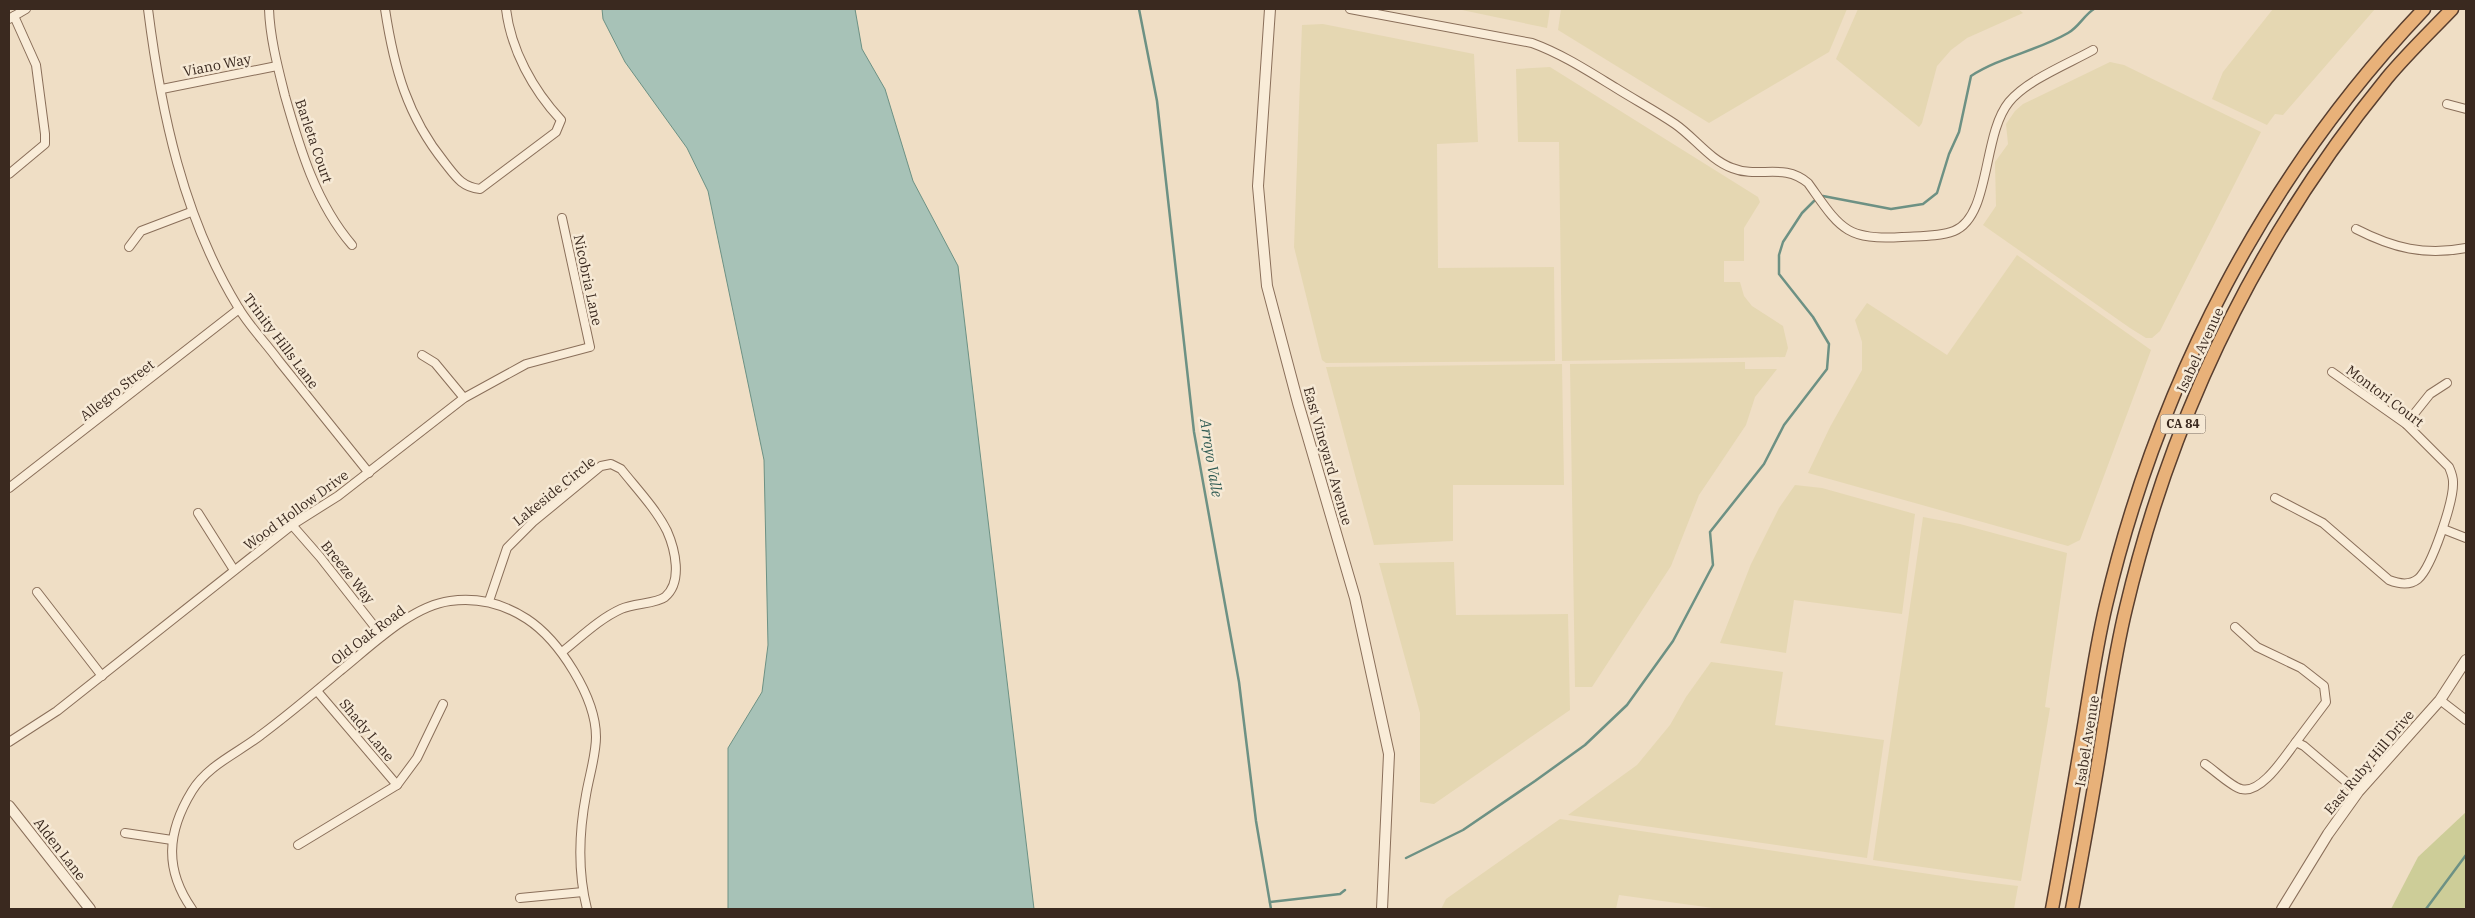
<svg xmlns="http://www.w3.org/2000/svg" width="2475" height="918" viewBox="0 0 2475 918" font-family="'IBM Plex Serif',serif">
  <rect width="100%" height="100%" fill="#efdec5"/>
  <g fill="#e5d7b2">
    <path d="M1463,9H1550L1547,28L1462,10Z"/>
    <path d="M1561,9H1847L1829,52L1709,123L1558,30Z"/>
    <path d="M1858,9H2018L2023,13L1967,38L1951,50L1937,66L1922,123L1919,127L1836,59Z"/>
    <path d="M2273,9H2375L2283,115L2275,114L2267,125L2212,99L2223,72Z"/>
    <path d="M1323,24L1474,54L1478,142L1437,144L1438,268L1554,267L1555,361L1326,363L1322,360L1294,247L1302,25Z"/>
    <path d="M2110,62L2124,65L2261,132L2160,331L2152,338H2146L2130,328L1983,225L1996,206L1995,162L2008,144L2006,124L2015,111L2023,104Z"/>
    <path d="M1550,67L1758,197L1760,202L1744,228V261H1724V282H1740L1744,296L1752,306L1783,326L1788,348L1785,357L1562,361L1559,142H1518L1516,69Z"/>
    <path d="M2017,255L2151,350L2080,540L2068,546L1808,473L1830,427L1862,370V342L1855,320L1867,303L1947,355Z"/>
    <path d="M1745,362V369H1777L1755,397L1746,425L1699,495L1671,566L1592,687H1575L1570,364Z"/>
    <path d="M1562,364L1564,485H1453V541L1374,545L1326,367Z"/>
    <path d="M1795,485L1822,488L1915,514L1902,614L1794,600L1786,653L1720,643L1751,564L1779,508Z"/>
    <path d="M1923,517L1960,524L2067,553L2045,707L2050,708L2021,881L1873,860Z"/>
    <path d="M1454,562L1456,615L1568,614L1570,710L1434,804L1420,802V713L1379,563Z"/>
    <path d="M1711,662L1783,672L1775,725L1884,740L1867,858L1568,815L1637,765L1670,725L1686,697Z"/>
    <path d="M1560,819L1976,881L2018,886L2014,909H1720L1619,895L1616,909H1441L1446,899Z"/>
  </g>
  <path fill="#cdcd98" d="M2466,812V909H2391L2418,857Z"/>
  <path fill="#a7c2b7" stroke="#6d9184" d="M602,9H855L862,49L885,89L913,181L958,266L1034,909H728V748L762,692L768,645L764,460L708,191L687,148L625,62L603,19Z"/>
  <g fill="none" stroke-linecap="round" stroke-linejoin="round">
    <g stroke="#6d9184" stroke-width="2.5">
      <path d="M1139,9L1157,101L1194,432L1239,682L1256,821L1271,909"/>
      <path d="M1823,196L1891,209L1923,204L1937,193L1949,154L1959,132L1971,76C2000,57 2037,51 2068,33C2079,27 2084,15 2094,9"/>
      <path d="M1406,858L1463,830L1535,781L1585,745L1627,705L1673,641L1713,565L1710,532L1764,464L1784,425L1827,369L1829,344L1813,317L1779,274V255L1783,242L1802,213L1814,201"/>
      <path d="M1270,902L1340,894L1345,890"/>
      <path d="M2426,909L2466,855"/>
    </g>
    <defs>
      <g id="minor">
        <path d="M148,9C161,112 183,217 238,307C249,326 266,343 279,361C309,398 339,436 369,473"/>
        <path d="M269,9C270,38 278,68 285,96C300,149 316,203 352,245"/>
        <path d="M385,9C394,68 407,116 445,163C456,177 462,187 480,189L556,132L561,120C533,90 511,50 506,9"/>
        <path d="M1350,9L1532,43C1562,54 1588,71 1616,88C1635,100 1656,111 1675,124C1694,137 1710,160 1732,168C1759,179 1783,162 1808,183C1839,226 1844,241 1902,237C1918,236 1939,237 1954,231C1991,216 1982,135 2009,102C2027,80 2068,64 2093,50"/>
        <path d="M9,19L26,9"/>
        <path d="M162,89L277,66"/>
        <path d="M2447,104L2466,109"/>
        <path d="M9,174L45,144V134L36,65L14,16"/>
        <path d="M2356,229C2393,248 2425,256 2466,248"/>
        <path d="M129,247L141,231L191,212"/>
        <path d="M422,355L435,363L464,398"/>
        <path d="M2406,424L2430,394L2447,383"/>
        <path d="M9,488L239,309"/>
        <path d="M2275,498L2323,523L2389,580C2399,584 2409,586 2418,579C2432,567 2454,500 2453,482C2453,476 2451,472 2449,467L2406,424L2332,372"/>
        <path d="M198,513L234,570"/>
        <path d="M292,525L320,557L382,636"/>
        <path d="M2443,529L2466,538"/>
        <path d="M37,592L102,676"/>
        <path d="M489,601L507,548L533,522L601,466L611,464L621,469C637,489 656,509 667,531C675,549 683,582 665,597C656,604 634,603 621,609C599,619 581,637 562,652"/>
        <path d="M2235,627L2257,647L2301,668L2324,686L2326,702L2296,742"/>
        <path d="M317,691L397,785"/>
        <path d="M2440,700L2466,720"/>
        <path d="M9,742L57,711L292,525L338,496L464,398L526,364L590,347L562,218"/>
        <path d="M2205,764C2214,770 2232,787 2241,789C2261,795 2285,756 2296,742L2304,746L2358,792"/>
        <path d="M125,833L172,840"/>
        <path d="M298,845L397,785L417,758L443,704"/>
        <path d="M520,898L583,892"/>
        <path d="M192,909C164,869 167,832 192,791C208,765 238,753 261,735C288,715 314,693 340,671C370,647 411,606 450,601C478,597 504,604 527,619C559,640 596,697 596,737C596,755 589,777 586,795C579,832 578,873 587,909"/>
      </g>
      <g id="tertiary">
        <path d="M1270,9L1258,186L1267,286L1298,403L1355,598L1389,754L1382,909"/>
        <path d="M9,806L90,909"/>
        <path d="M2282,909L2328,834L2358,792L2440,700L2466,660"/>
      </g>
      <g id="trunk">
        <path d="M2052,909C2063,850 2073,791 2083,732C2090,690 2096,647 2106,605C2159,381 2266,175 2424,9"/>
        <path d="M2072,909C2083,850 2094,791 2103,732C2110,690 2116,649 2126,608C2172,413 2260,234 2387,78C2407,54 2430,32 2452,9"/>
      </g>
    </defs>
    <use href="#minor" stroke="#8a6f5a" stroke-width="10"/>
    <use href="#tertiary" stroke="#8a6f5a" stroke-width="12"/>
    <use href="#trunk" stroke="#583e2f" stroke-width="15"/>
    <use href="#minor" stroke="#f9ecd8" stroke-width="8"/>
    <use href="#tertiary" stroke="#f9ecd8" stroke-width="10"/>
    <use href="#trunk" stroke="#e8b179" stroke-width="12"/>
  </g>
  <g text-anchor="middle" stroke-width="5" stroke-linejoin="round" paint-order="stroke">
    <rect fill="#f6e9d5" stroke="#726356" stroke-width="1" x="2160.5" y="414.5" width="45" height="19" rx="4"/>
    <g font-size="12" font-weight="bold" fill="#3a291f">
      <text x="2183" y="428">CA 84</text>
    </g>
    <g font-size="14" fill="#3a291f" stroke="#f6e9d5">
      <text transform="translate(217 65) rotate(-11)" y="5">Viano Way</text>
      <text transform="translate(314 141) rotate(71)" y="5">Barleta Court</text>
      <text transform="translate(588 280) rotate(78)" y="5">Nicobria Lane</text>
      <text transform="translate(281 341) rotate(53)" y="5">Trinity Hills Lane</text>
      <text transform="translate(2200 350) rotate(-65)" y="5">Isabel Avenue</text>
      <text transform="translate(117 390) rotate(-38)" y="5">Allegro Street</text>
      <text transform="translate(2385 396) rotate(37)" y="5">Montori Court</text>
      <text transform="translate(1328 456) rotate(74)" y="5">East Vineyard Avenue</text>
      <text transform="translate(554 491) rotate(-39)" y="5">Lakeside Circle</text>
      <text transform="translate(296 510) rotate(-36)" y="5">Wood Hollow Drive</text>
      <text transform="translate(348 572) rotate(51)" y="5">Breeze Way</text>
      <text transform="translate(368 635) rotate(-37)" y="5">Old Oak Road</text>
      <text transform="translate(367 730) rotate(50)" y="5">Shady Lane</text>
      <text transform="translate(2087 741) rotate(-81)" y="5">Isabel Avenue</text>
      <text transform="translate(2369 762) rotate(-50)" y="5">East Ruby Hill Drive</text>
      <text transform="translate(60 849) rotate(52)" y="5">Alden Lane</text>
    </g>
    <g font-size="15" font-style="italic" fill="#2e5a52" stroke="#f6e9d5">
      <text transform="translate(1211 458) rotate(81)" y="5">Arroyo Valle</text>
    </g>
  </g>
  <rect width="2475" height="918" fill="none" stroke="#3a291f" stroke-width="20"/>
</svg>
